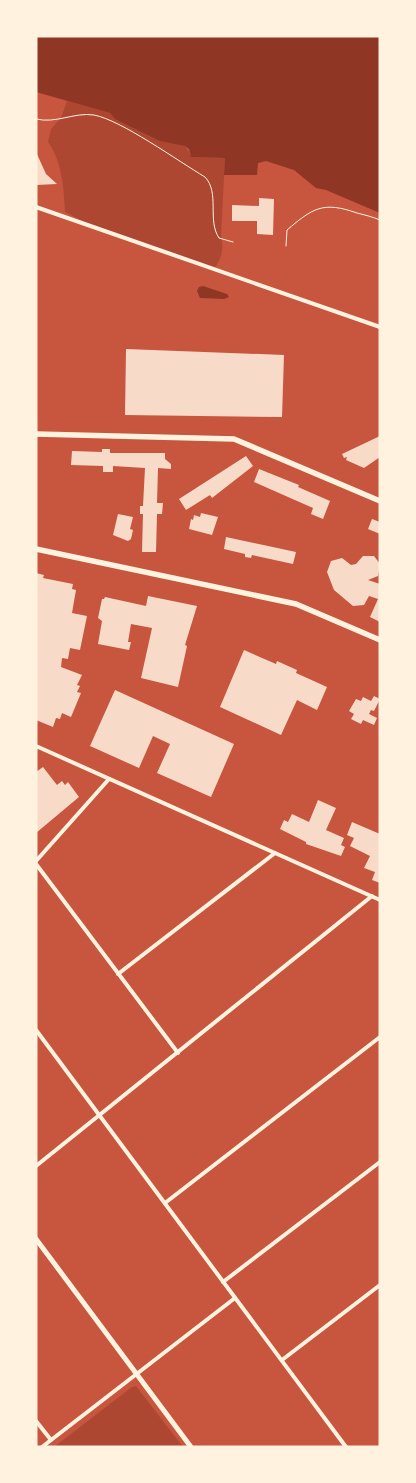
<svg xmlns="http://www.w3.org/2000/svg" width="416" height="1483" viewBox="0 0 416 1483" font-family="Lato,sans-serif">
  <rect width="100%" height="100%" fill="#c8553d"/>
  <g fill="#ae4732">
    <path d="M67,101L110,113L115,119L185,146L192,157L225,158L221,235C224,249 222,258 214,269L88,224L65,212C64,189 62,161 48,142L51,129L61,118Z"/>
    <path d="M136,1386L183,1447H54L132,1387Z"/>
  </g>
  <g fill="#8f3625">
    <path d="M36,36H380V213L326,190L316,188L294,170L266,161L258,163L257,175H224L225,158L191,157L189,149L185,146L160,141L115,119L110,113L36,92Z"/>
    <path d="M203,286L227,294L229,297L224,299L200,298L197,291L199,287Z"/>
  </g>
  <g fill="#f7dbc8">
    <path d="M36,152L46,174L57,184L36,185Z"/>
    <path d="M259,198L274,199L273,235L257,234V221H232V205L259,206Z"/>
    <path d="M126,349L284,355L282,417L125,415Z"/>
    <path d="M380,436V457L364,468L346,460L347,457L344,458L342,454Z"/>
    <path d="M102,449H110V453H165V459L171,464V469L158,468L157,503H163L162,514H157L156,552H142L143,514H140V506H143L145,468L113,466V472H103V466L71,465L72,451L102,452Z"/>
    <path d="M246,456L253,466L212,498L210,495L186,510L179,499Z"/>
    <path d="M259,469L299,485L298,487L330,501L323,519L311,514L313,508L254,482Z"/>
    <path d="M201,513L218,517L212,535L189,529L191,519L193,520L194,515L200,517Z"/>
    <path d="M118,514L133,517L130,529L133,530L131,539L128,541L113,535Z"/>
    <path d="M372,519L380,522V534L368,529Z"/>
    <path d="M226,537L296,552L293,564L252,555L251,558L245,557V554L224,549Z"/>
    <path d="M363,556H374L380,564L378,576L368,580L380,584V622L370,617L378,599L369,596L364,605L353,606L334,590L327,572L331,561L342,558L351,565L356,564Z"/>
    <path d="M36,573L44,575L43,578L73,584L72,589L76,590L72,613L87,616L80,650L70,648L68,659L62,658L61,667L82,675L77,685L80,686L77,692L81,693L71,717L62,713L60,719L56,718L53,727L36,720Z"/>
    <path d="M148,596L197,606L185,645L187,646L178,687L141,678L152,628L131,624L128,642H131L129,650L98,644L102,621L98,618L102,599H104L105,597L146,606Z"/>
    <path d="M244,650L276,664L277,661L297,670L296,673L327,687L317,710L297,700L281,735L220,707Z"/>
    <path d="M115,690L234,744L211,797L157,773L170,744L153,736L139,768L90,746Z"/>
    <path d="M374,696L380,699L374,711L371,710L369,714L377,718L374,725L363,720L361,724L351,719L354,714L349,711L356,699L361,701L363,697L371,701Z"/>
    <path d="M43,767L57,785L62,781L65,785L68,782L79,797L36,833V772Z"/>
    <path d="M318,800L336,808L326,830L344,838L341,845L345,847L341,856L306,844V842L280,829L284,820L288,822L292,814L309,822Z"/>
    <path d="M352,822L380,834V883L372,880L375,872L364,868L370,856L350,846L354,838L347,835Z"/>
  </g>
  <g fill="none" stroke-linecap="round" stroke-linejoin="round">
    <g stroke="#fff3e0" stroke-width="1">
      <path d="M36,119C56,124 74,112 94,115C121,120 178,161 205,177C220,193 207,220 219,238L233,242"/>
      <path d="M286,246L287,230C313,208 323,201 357,213C365,215 373,217 380,220"/>
    </g>
    <g stroke="#fff3e0" stroke-width="4">
      <path d="M36,207L380,327"/>
      <path d="M36,746L380,900"/>
      <path d="M36,861L109,779"/>
      <path d="M36,864L178,1053"/>
      <path d="M118,974L275,853"/>
      <path d="M36,1030L346,1447"/>
      <path d="M36,1166L372,896"/>
      <path d="M165,1203L380,1037"/>
      <path d="M223,1282L380,1162"/>
      <path d="M282,1360L380,1285"/>
      <path d="M36,1421L51,1440"/>
      <path d="M42,1447L235,1298"/>
    </g>
    <path stroke="#fff3e0" stroke-width="5" d="M36,1239L191,1447"/>
    <g stroke="#fff3e0" stroke-width="5.5">
      <path d="M36,434L234,439L380,501"/>
      <path d="M36,549L296,604L380,640"/>
    </g>
  </g>
  <rect width="416" height="1483" fill="none" stroke="#fff3e0" stroke-width="75"/>
</svg>
